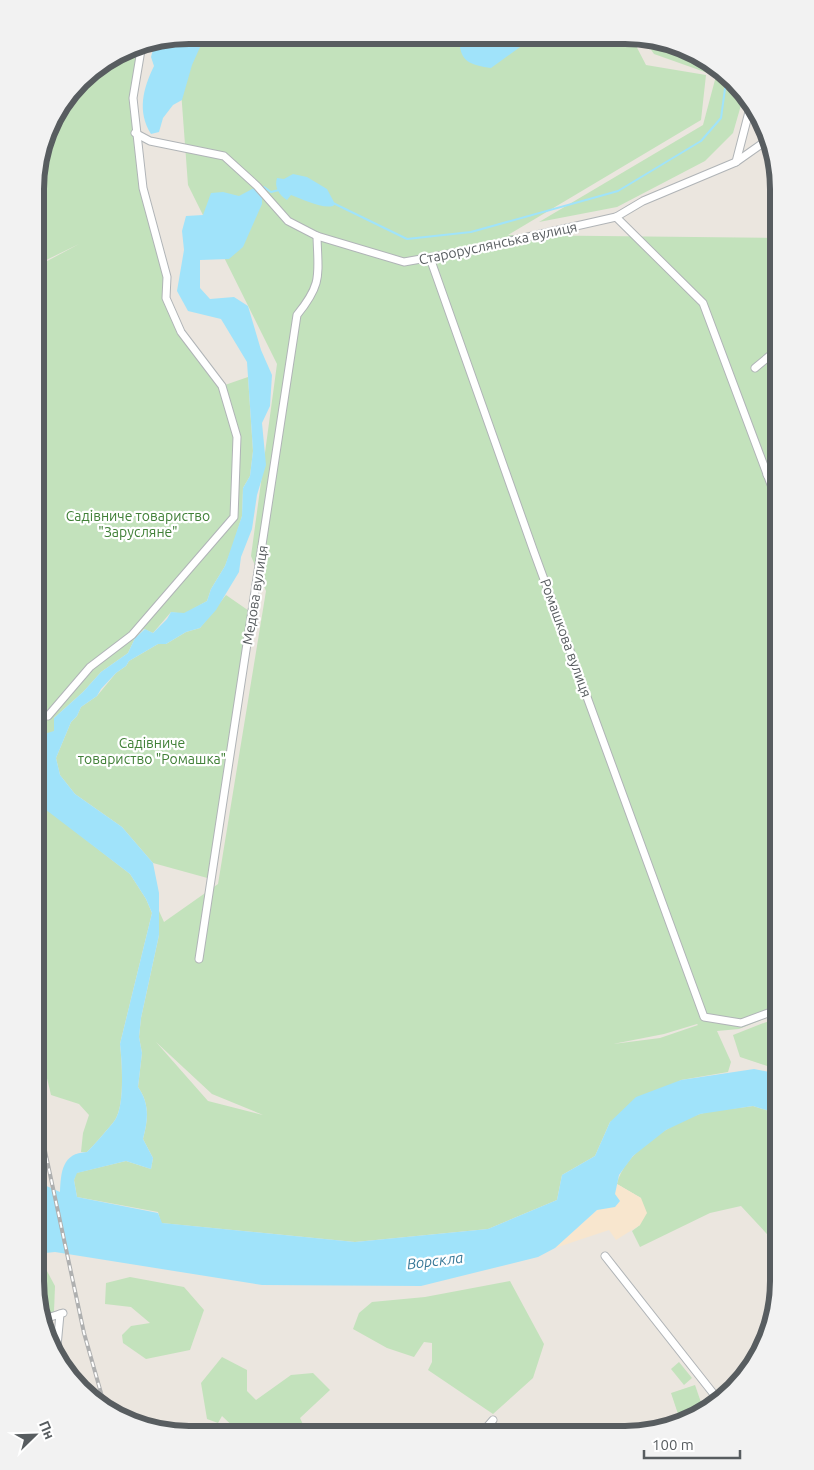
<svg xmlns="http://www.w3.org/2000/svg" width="814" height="1470" viewBox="0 0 814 1470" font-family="Ubuntu,sans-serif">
  <rect width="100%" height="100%" fill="#ebe6df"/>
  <g fill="#c3e2bc" fill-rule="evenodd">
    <path d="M189,35L632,38L646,65L706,75L701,120L508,235L779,238V1013L739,1029L717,1031L731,1062L728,1072L681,1080L610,1122L595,1156L562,1175L557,1200L488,1229L355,1242L161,1223L158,1212L77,1197L74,1180L76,1173L126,1161L151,1169L153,1158L143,1139C148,1120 150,1104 138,1087L142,1053L139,1037L141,1018L159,935V911L164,922L218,884L266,591L251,556L277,364L188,185L177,37ZM697,1024L698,1025L660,1038L613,1044L664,1034ZM156,1042L212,1094L263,1115L208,1101Z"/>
    <path d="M643,38H655L726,73L743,98L733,133L705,161L617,207L539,222L703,125L716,76L654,54Z"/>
    <path d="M142,44L133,98L143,188L167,277V298L181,332L222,386L248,377L253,451L250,476L243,488L242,516L233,545L225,566L211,589L207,601L184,614L171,612L153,633L144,629L135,638L128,653L101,672L83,692L54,718V731L37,755L36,267L79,244L36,265V169L51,121L87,73L130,47Z"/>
    <path d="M226,595L252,613L211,879L153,863L122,827L75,794L60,775L56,758L71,722L77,716L81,707L97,696L116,673L126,666L129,661L158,644H166L186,632L200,628Z"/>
    <path d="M36,801L130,874L146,899L152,913L120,1044C122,1062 125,1105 115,1120C109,1128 94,1145 87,1152H81L83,1133L89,1115L79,1104L51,1095L35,1028Z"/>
    <path d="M779,1017V1070L740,1057L733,1035Z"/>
    <path d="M753,1106L779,1114V1247L741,1206L710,1213L640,1247L632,1231L640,1225L641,1198L617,1184C623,1154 672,1122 700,1114C717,1109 736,1109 753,1106Z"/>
    <path d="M35,1258H40L55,1286L54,1312L41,1316L35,1281Z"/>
    <path d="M130,1277L184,1287L204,1310L190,1350L146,1359L123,1343L122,1335L131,1326L150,1323L131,1307L105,1304L106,1283Z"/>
    <path d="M510,1281L544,1344L533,1378L493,1414L428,1370L432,1362V1343L424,1342L414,1357L387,1348L353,1329L359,1313L372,1302L425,1297Z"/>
    <path d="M222,1357L247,1370V1391L256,1400L291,1375L313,1373L330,1390L300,1418L307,1433L317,1434H241L222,1416L218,1423L207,1419L201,1383Z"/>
    <path d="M679,1362L692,1378L684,1385L671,1369Z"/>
    <path d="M695,1385L704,1411L681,1423L671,1393Z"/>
  </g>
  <path fill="#f8e6ce" d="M617,1184L641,1198L647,1213L640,1225L616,1240L609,1230L555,1248L615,1194Z"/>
  <g fill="#a0e3fa">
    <path d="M189,35H202L201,45L192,65L182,100L173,105L163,118L159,132L151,134C137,111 143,89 154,66L151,57L155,42Z"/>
    <path d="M460,37H534L491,68C470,65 458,61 460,37Z"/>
    <path d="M293,174L307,177L327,189L335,204L333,206C322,209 302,199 291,195L287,200C279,195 274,187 277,178L284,179Z"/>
    <path d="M254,188L262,197V204L243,247L229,259L200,260V288L210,299L234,297L248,306L261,350L272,375L270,406L262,423L266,465L257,495L252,529L241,557L239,572L216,610L200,628L186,632L166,644H158L129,661L126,666L116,673L101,689L97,696L81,707L77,716L71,722L56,758L60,775L75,794L122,827L153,863L159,893V935L141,1018L139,1037L142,1053L138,1087C150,1104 148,1120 143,1139L153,1158L151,1169L126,1161L77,1173L74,1180L77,1197L158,1213L162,1223L355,1242L488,1229L557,1200L562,1175L595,1156L610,1122L636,1097L681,1080L754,1069L779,1074V1114L753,1106L700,1114L666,1130L633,1156L619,1175L615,1194L620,1201L615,1207L597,1210L555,1248L538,1257L421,1286L262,1285L55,1252L35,1254V1188L42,1184L60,1192C61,1172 62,1153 87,1152C94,1145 109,1128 115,1120C125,1105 122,1062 120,1044L152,913L146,899L130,874L37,803L36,752L37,754L44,734L54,731V718L83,692L101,672L128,653L135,638L145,629L153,633L167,619L171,612L184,613L207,601L211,589L225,566L242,516L243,488L250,476L253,451L247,362L221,319L188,311L177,291L184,250L182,231L186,216L203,215L211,193L223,192L239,196Z"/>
  </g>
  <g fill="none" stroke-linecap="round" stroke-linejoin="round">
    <g stroke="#a0e3fa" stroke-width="2">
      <path d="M264,187L271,192L279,190"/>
      <path d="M333,203L407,239L471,232L618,191L701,141L721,118L727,74"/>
    </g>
    <defs>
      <g id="street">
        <path d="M135,133L150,141L224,156L257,186L288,221L317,236L404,262L466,251L616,217L643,201L736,162L750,108"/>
        <path d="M736,162L770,138"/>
        <path d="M616,217L703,303L779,506"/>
        <path d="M430,258L534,552L704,1017L741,1023L779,1009"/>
        <path d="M755,368L779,348"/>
        <path d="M767,475L779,472"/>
        <path d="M48,716L90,667L132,635L234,517L237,437L222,386L181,332L166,298L167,277L143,188L133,98L142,44"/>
        <path d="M199,959L297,315C323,283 318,275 317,236"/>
        <path d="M605,1256L720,1402"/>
        <path d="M41,1320L63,1313"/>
        <path d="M56,1357L60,1314"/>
        <path d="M480,1435L493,1420"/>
      </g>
    </defs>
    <use href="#street" stroke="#b0b4b7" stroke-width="9"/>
    <use href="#street" stroke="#fff" stroke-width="7"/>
    <defs>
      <path id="rail" d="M35,1104L84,1333L105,1407"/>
    </defs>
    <use href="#rail" stroke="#afb0b0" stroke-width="4"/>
    <use href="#rail" stroke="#fff" stroke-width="2" stroke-dasharray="5.5" stroke-linecap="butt"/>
  </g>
  <g text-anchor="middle" stroke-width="4.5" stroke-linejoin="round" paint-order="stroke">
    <g font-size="14" fill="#585d60" stroke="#fff">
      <text transform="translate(498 243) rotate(-12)" y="5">Староруслянська вулиця</text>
      <text transform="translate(255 595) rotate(-81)" y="5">Медова вулиця</text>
      <text transform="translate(566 638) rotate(70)" y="5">Ромашкова вулиця</text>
    </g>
    <g font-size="14" fill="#418038" stroke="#fff">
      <text x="138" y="521">Садівниче товариство<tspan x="138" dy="16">"Зарусляне"</tspan></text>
      <text x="152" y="748">Садівниче<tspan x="152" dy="16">товариство "Ромашка"</tspan></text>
    </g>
    <g font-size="15" font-style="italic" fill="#3b7a99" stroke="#fff">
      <text transform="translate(435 1261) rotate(-7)" y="5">Ворскла</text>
    </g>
  </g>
  <path d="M0 0H814V1470H0ZM189 44H625A145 145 0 0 1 770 189V1281A145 145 0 0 1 625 1426H189A145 145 0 0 1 44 1281V189A145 145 0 0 1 189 44Z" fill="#f2f2f2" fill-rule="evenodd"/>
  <path fill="none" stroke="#585d60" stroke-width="6" d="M189 44H625A145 145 0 0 1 770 189V1281A145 145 0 0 1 625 1426H189A145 145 0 0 1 44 1281V189A145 145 0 0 1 189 44Z"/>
  <g transform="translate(35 1435) rotate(67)" stroke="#ffffff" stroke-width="4" paint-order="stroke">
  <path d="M0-4L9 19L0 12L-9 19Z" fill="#585d60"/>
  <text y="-8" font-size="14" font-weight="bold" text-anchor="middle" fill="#585d60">Пн</text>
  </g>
  <path d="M644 1450v8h96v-8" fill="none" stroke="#585d60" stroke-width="2.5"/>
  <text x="652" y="1450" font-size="15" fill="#585d60" stroke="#ffffff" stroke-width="4" paint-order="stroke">100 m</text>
</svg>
